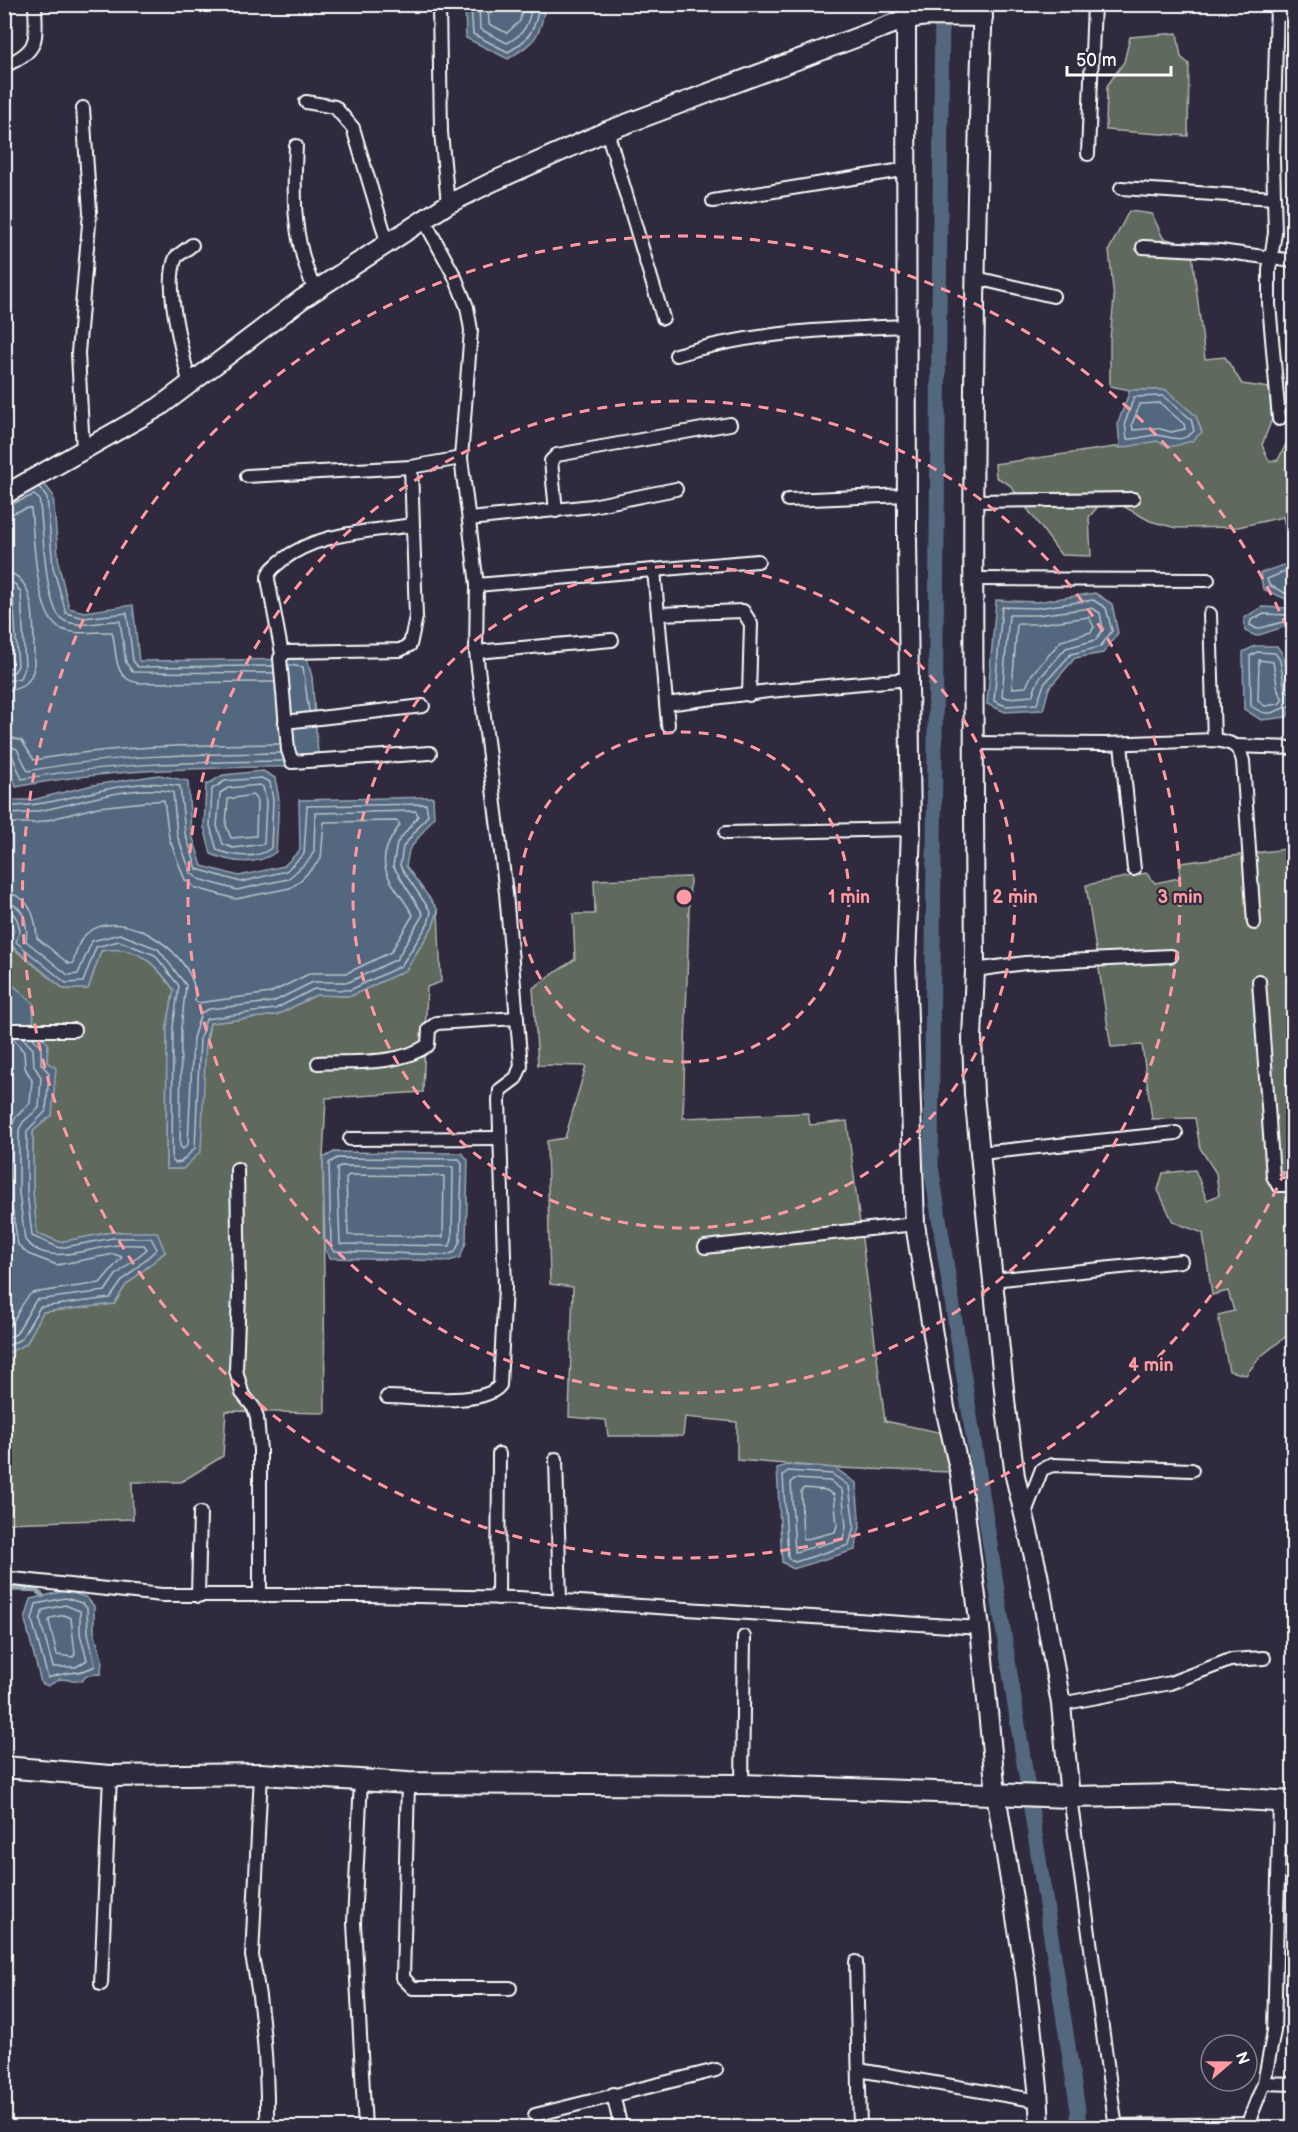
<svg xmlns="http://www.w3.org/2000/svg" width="1298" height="2132" viewBox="0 0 1298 2132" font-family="'Balsamiq Sans',sans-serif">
  <rect width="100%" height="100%" fill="#2f2a3d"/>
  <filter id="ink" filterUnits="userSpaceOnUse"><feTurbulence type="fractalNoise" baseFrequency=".0167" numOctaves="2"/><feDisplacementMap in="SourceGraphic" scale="12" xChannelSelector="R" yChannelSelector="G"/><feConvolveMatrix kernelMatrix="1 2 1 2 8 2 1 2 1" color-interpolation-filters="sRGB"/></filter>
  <g filter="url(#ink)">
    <g fill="#5f695d" stroke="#afb4ae" stroke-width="1.5">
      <path d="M1177,33L1181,57L1189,64L1188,136L1106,130L1107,86L1124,62L1130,37Z"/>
      <path d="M1129,211L1152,214L1163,238L1191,246L1205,359L1225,357L1242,384L1269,388L1272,419L1262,445L1269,461L1278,460L1288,440L1293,439V560L1283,517L1238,527L1176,528L1150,521L1123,506L1100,504L1089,517L1091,556L1061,555L1010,485L996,477L995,464L1157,441L1166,390H1130L1110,386V339L1114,299L1109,250Z"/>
      <path d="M1293,848V1331L1260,1357L1246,1375L1229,1371L1218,1315L1234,1311L1228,1291L1212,1295L1203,1233L1173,1222L1158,1190L1163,1173L1195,1170L1207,1200L1219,1195L1216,1173L1200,1148L1195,1118L1152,1119L1142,1045L1111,1047L1086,885L1146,873L1155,883L1179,878L1181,863Z"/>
      <path d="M690,877L683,1118L808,1113L810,1125L847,1121L885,1421L948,1434L951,1472L835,1468L737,1460V1422L685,1417L683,1436H608L606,1420L569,1417L573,1287L550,1284L547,1141L565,1138L586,1066L538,1065L533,988L575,959L573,914H595L594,880Z"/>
      <path d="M438,910L441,982L427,987L423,1092L326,1098L323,1158L325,1413L226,1411L223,1456L181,1482H132L133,1519L5,1523V1354L26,1344L43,1312L114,1304L126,1285L165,1252L112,1232L60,1242L37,1233L33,1192V1131L52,1115L47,1062L11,983L5,981L4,941L64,989H88L101,951C138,943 154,963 174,990L167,1027L166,1169H183L210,1023L277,1015L316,995L351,996L406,970L433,926Z"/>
    </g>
    <g fill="#53687e" stroke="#98a4b2" stroke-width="1.5">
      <path d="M465,5H545C541,37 535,42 508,59L466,38Z"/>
      <path d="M1130,390H1166L1196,416L1202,432L1192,441L1170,447L1157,441L1120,448L1118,423Z"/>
      <path d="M39,477L53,495L59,566L69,608L84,612L133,605L139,661L307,659L312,677L319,766C217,768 117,767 16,787L5,755L4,669L12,667L4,576L5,494Z"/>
      <path d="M1293,562V624L1256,636L1245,631L1244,618L1262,607L1287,608L1286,599L1263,589L1260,573Z"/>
      <path d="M1095,593L1112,604L1118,633L1103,653L1075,658L1049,688L1043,710L1005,712L987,704L996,600L1036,602Z"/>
      <path d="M1255,646H1277C1289,661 1298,701 1287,717L1261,720L1244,709L1243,652Z"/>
      <path d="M263,771L275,778L279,799L276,852C257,866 232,863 211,854L204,827L206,785L223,775Z"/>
      <path d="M159,775L188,781L191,832L202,866L239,876L284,866L300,850L299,800L433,797L434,817L409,850L406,866L438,910L433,926L406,970L351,996L316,995L277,1015L210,1023L206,1039L201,1151L183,1169H166L167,1027L174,990C155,963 137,944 101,951L88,989H64L5,940L14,931L9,917L5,915V800H32L93,785Z"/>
      <path d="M4,981L11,983L33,1003L34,1030L48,1043L47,1062L56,1068L52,1115L33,1131V1192L37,1233L60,1242L112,1232H157L165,1252L126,1285L114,1304L43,1312L26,1344L6,1354Z"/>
      <path d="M334,1152L462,1153L468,1160L466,1242L460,1258L449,1261L330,1258L325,1250L323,1158Z"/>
      <path d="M787,1465L835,1468L856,1483L860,1527L855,1550L793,1569L782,1562L777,1468Z"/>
      <path d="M65,1591L86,1597L94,1606V1632L102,1659L101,1674L87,1675L82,1681L60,1679L48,1686L41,1683L25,1620L31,1599Z"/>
    </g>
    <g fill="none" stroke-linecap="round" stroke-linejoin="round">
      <g stroke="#bac3cb" stroke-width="1.5">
        <path d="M471,4L473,34L508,52C530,40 536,28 539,4"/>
        <path d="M479,4L480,29L507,43C525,34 529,24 532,4"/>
        <path d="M488,4L489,24L507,33L520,21L523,4"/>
        <path d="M1163,396L1191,419L1194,431C1180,445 1171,436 1156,435C1147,435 1136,440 1127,439L1125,423L1134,397Z"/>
        <path d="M1160,403L1184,424L1185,429L1171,432L1157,428L1133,430L1132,424L1140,404Z"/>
        <path d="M39,487L47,498L53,567L66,613L84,618L127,613L133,661L138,667L273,666"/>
        <path d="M4,507L34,495L39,499C44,522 43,612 65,621C84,629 101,620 120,621L126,663L133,672L274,673"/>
        <path d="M4,516L28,508L31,509C34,535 35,618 61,629C80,636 94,631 112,632C118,652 111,680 140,683L275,682"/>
        <path d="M1294,568L1267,579L1269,585L1291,596L1292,612L1288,615L1264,614L1251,620L1250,625L1257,629L1294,619"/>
        <path d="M4,572C40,574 33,639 34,666C32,683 21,690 4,691"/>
        <path d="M4,581L15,584L21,593L25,666L20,678L4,682"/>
        <path d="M4,589L10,590L13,595L18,666L14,672L4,674"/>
        <path d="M1093,600L1106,608L1112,631L1100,647L1071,654L1044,684L1037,704L1006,706L994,701L1002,607L1036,608Z"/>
        <path d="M1091,608L1100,613L1103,629L1096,640L1066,648L1039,679L1032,696L1008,698L1002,696L1009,615H1037Z"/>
        <path d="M1089,617L1094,627L1091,632L1061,641L1032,674L1026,687L1012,688L1017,624H1038Z"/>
        <path d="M1259,660L1273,662L1278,691L1283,699L1279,704L1265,706L1258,701Z"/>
        <path d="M288,665L303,667L309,712"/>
        <path d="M1294,694L1285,690L1280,660L1275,653L1257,652L1250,656L1251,706C1273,721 1275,708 1294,705"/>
        <path d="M4,735L22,741L34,760C115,745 197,745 280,744"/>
        <path d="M4,744L17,749L28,771C112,755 196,754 281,753"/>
        <path d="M4,752L12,755L22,779C109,763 195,762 284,761"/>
        <path d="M261,778L270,782L273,800L271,848C257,860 232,856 217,850L210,826L212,789L225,781Z"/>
        <path d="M260,785L263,787L266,801L264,844L233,848L223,844L217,826L220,793L228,788Z"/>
        <path d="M253,795L257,801L256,836L231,838L226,825L228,799Z"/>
        <path d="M4,806C64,808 121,774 180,786L185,833L197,869L241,882L286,871L304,854L307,806L426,804L428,815L403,847L400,866L431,912L428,924L401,966L350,990L314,989L275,1009L206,1019L200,1038L195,1148L181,1162L175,1163L172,1160L173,1027L179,986L155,955L119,941L96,947L83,982L66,983L16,942L20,931C18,921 16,911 4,910"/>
        <path d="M4,814C59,815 121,781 173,792L177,835L191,873L199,879L237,890L288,879L309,860L314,851L315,813L416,811L418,816L397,843L393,866L423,914L397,959L349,982H313L273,1002L209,1009L201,1013L193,1038L188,1144L183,1149L180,1146L181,1028L186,985L158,949L120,934L92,941L78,974L68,975L26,941C28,925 25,904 4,902"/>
        <path d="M4,823H36L98,807L164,800L169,838L185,880L196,888L236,899L290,888L299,882L321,859L324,822L397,821L400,825C368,867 392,879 413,915L391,952L347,973H311L270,993L198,1003L195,1001C201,957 123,902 86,934C78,941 76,953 73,963L69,964L37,938C36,917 29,894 4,893"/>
        <path d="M337,1158L459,1159L462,1164L460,1241L455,1252L447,1255L333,1251L331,1247L329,1163Z"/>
        <path d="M340,1166L453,1167L452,1239L450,1246L340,1244L337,1169Z"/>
        <path d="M349,1175L444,1176L443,1237L348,1235L346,1178Z"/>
        <path d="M4,1330C18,1322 19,1302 32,1293L100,1283L122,1257L114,1254L57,1265L28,1254L18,1245L10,1193V1131L15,1118L30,1103L32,1080L25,1068L24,1052L13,1038"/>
        <path d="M4,1340L16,1334L36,1300L105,1291L116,1275L147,1249L144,1245C133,1245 121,1244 111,1246C83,1250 47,1266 25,1240L19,1193V1130L23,1122L39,1108L41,1077L34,1066L33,1049L23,1038"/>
        <path d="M4,1348L21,1339L40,1307L110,1298L122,1281L157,1249L151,1238H113L60,1248L32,1236L27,1192V1131L46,1111L49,1073L41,1064V1046L33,1038"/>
        <path d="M788,1471L832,1474L849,1486L854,1526L849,1545L795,1562L788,1558L783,1475Z"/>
        <path d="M794,1479L830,1481L842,1490L846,1526L843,1539L795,1552L791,1482Z"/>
        <path d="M804,1488L826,1490L834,1495L837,1525L835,1532L803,1540L801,1491Z"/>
        <path d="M65,1598L82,1603L87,1608L88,1633L95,1666C81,1675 64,1671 48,1678L32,1620L36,1604Z"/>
        <path d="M65,1605L80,1611V1634L87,1660L76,1667H53L40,1620L43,1610Z"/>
        <path d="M64,1615L71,1618L75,1654L73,1657L57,1655L49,1621L51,1618Z"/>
      </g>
      <path stroke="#98a4b2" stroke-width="4.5" d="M4,1589L35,1590L43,1596"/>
      <path stroke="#53687e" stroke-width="15" d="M942,4L931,1166L1078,2110V2128"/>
      <defs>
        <g id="street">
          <path d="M439,4L441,132L448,204"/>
          <path d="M1277,4L1273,159L1275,233L1269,270V304L1279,419"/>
          <path d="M1277,14L1294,16"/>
          <path d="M4,66C40,50 36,41 35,4"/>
          <path d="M306,102L335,107L353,128L388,245"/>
          <path d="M83,108L90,212L78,353L83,451"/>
          <path d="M607,131L663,318"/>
          <path d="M296,146C293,201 293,240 315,291"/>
          <path d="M1088,154L1094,4"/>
          <path d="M1121,188L1274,198"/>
          <path d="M713,201L908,169"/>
          <path d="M1143,247L1220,251L1294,261"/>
          <path d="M976,278L1053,296"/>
          <path d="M676,355C752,332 828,329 907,326"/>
          <path d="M189,383C183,350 163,287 176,257L192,245"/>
          <path d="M411,467L416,617L410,645L400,650L286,652L280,658L288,750L292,762L430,753"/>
          <path d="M247,476L411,467L461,458"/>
          <path d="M788,500L907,495"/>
          <path d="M975,501L1133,499"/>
          <path d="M556,511L551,461L557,455L730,424"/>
          <path d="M470,519L592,506L676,489"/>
          <path d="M654,570L668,725"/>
          <path d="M974,579L1208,580"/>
          <path d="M477,585L758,561"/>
          <path d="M658,614L743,611L751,624L749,695"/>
          <path d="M1210,614L1214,740"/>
          <path d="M476,652L612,640"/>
          <path d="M282,654L268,579C268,570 275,567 281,561C318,532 368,532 413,525"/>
          <path d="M666,704L769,691L910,679"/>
          <path d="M285,722L423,706"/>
          <path d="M975,743L1105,744L1214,740C1230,742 1239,744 1243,761L1254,923"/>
          <path d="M1121,744L1134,869"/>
          <path d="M1236,746L1294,748"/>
          <path d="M726,833L911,829"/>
          <path d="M975,970L1025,963L1171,956"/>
          <path d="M1259,981L1273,1176L1278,1185H1294"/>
          <path d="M4,1030H74"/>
          <path d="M318,1063C353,1061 398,1066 428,1045L429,1029L437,1023L517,1018"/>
          <path d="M350,1139L500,1138"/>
          <path d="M980,1153L1176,1133"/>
          <path d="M237,1169L239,1294L236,1370L242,1393L254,1408L257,1418L260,1450V1595"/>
          <path d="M705,1247L915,1224"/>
          <path d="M992,1280L1181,1261"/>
          <path d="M387,1397C414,1397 484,1407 500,1385L505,1287L499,1100L500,1090L516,1078L521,1066L506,893L476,652L477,585L461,458L471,330L467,307L455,277L424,220"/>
          <path d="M556,1459L560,1601"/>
          <path d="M1024,1515L1042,1469L1053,1465L1192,1470"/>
          <path d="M4,1578L162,1595H367L519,1598L980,1628"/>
          <path d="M198,1596L200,1513"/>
          <path d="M498,1598L499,1454"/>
          <path d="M1061,1704L1170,1683L1230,1660L1264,1658"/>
          <path d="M261,1774L252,1956C263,2008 268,2074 267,2128"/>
          <path d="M361,1780L354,1923L365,2128"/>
          <path d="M408,1783L403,1978L413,1988H510"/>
          <path d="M742,1785L744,1637"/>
          <path d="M1070,1797L1116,2128"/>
          <path d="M856,1962L860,2128"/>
          <path d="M101,1984L110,1776"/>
          <path d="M859,2070L1039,2101"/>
          <path d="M1264,2083L1294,2084"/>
          <path d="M613,2094L621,2128"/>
          <path d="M535,2115L716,2070"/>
          <path d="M1116,2126L1247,2124"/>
          <path d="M1246,2128L1264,2083L1274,2031L1280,1801"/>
        </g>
        <g id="secondary">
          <path d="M909,4L906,19L907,539L911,829L906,961L915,1224L945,1408L960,1473L980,1628L996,1794L1026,1979L1038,2088L1040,2128"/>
          <path d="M983,4C970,326 973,648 975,970L972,1038L974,1094L1006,1409L1015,1476L1038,1574L1061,1704L1070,1797"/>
          <path d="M4,495L159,407L302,299L448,204L492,182L607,131L906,19L927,16L983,17"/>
        </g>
        <path id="primary" d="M4,1767L110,1776L261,1774L408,1783L742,1785L1070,1797L1176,1795L1294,1802"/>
      </defs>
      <use href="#street" stroke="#fff" stroke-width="16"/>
      <use href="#secondary" stroke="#fff" stroke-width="22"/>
      <use href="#primary" stroke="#fff" stroke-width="24"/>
      <use href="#street" stroke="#2f2a3d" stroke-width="12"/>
      <use href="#secondary" stroke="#2f2a3d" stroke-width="18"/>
      <use href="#primary" stroke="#2f2a3d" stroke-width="20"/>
    </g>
  </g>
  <g fill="none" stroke="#ff9aa2" stroke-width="3" stroke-dasharray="10 8">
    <circle cx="684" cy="897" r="165"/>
    <circle cx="684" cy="897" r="331"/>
    <circle cx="684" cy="897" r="496"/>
    <path d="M1292 1155A661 661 0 1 1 1292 639"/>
  </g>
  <circle cx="684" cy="897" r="9" fill="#ff9aa2" stroke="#2f2a3d" stroke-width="3"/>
  <g font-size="18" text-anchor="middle" font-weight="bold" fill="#ff9aa2" stroke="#2f2a3d" stroke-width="4.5" stroke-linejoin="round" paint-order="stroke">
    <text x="849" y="903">1 min</text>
    <text x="1015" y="903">2 min</text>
    <text x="1180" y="903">3 min</text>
    <text x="1151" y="1371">4 min</text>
  </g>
  <rect width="1298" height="2132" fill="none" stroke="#2f2a3d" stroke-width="24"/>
  <rect x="12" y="12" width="1274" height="2108" fill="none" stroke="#fff" stroke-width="2" filter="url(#ink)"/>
  <g transform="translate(1229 2063) rotate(70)"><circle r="28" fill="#2f2a3d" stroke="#827f8b" stroke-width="1.5"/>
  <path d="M0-4.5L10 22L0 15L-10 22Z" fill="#ff9aa2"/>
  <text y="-9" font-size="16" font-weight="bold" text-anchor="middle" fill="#ffffff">N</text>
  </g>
  <path d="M1067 66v9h104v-9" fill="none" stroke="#ffffff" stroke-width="3"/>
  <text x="1076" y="66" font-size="18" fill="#ffffff" stroke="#2f2a3d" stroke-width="4.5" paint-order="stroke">50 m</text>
</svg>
